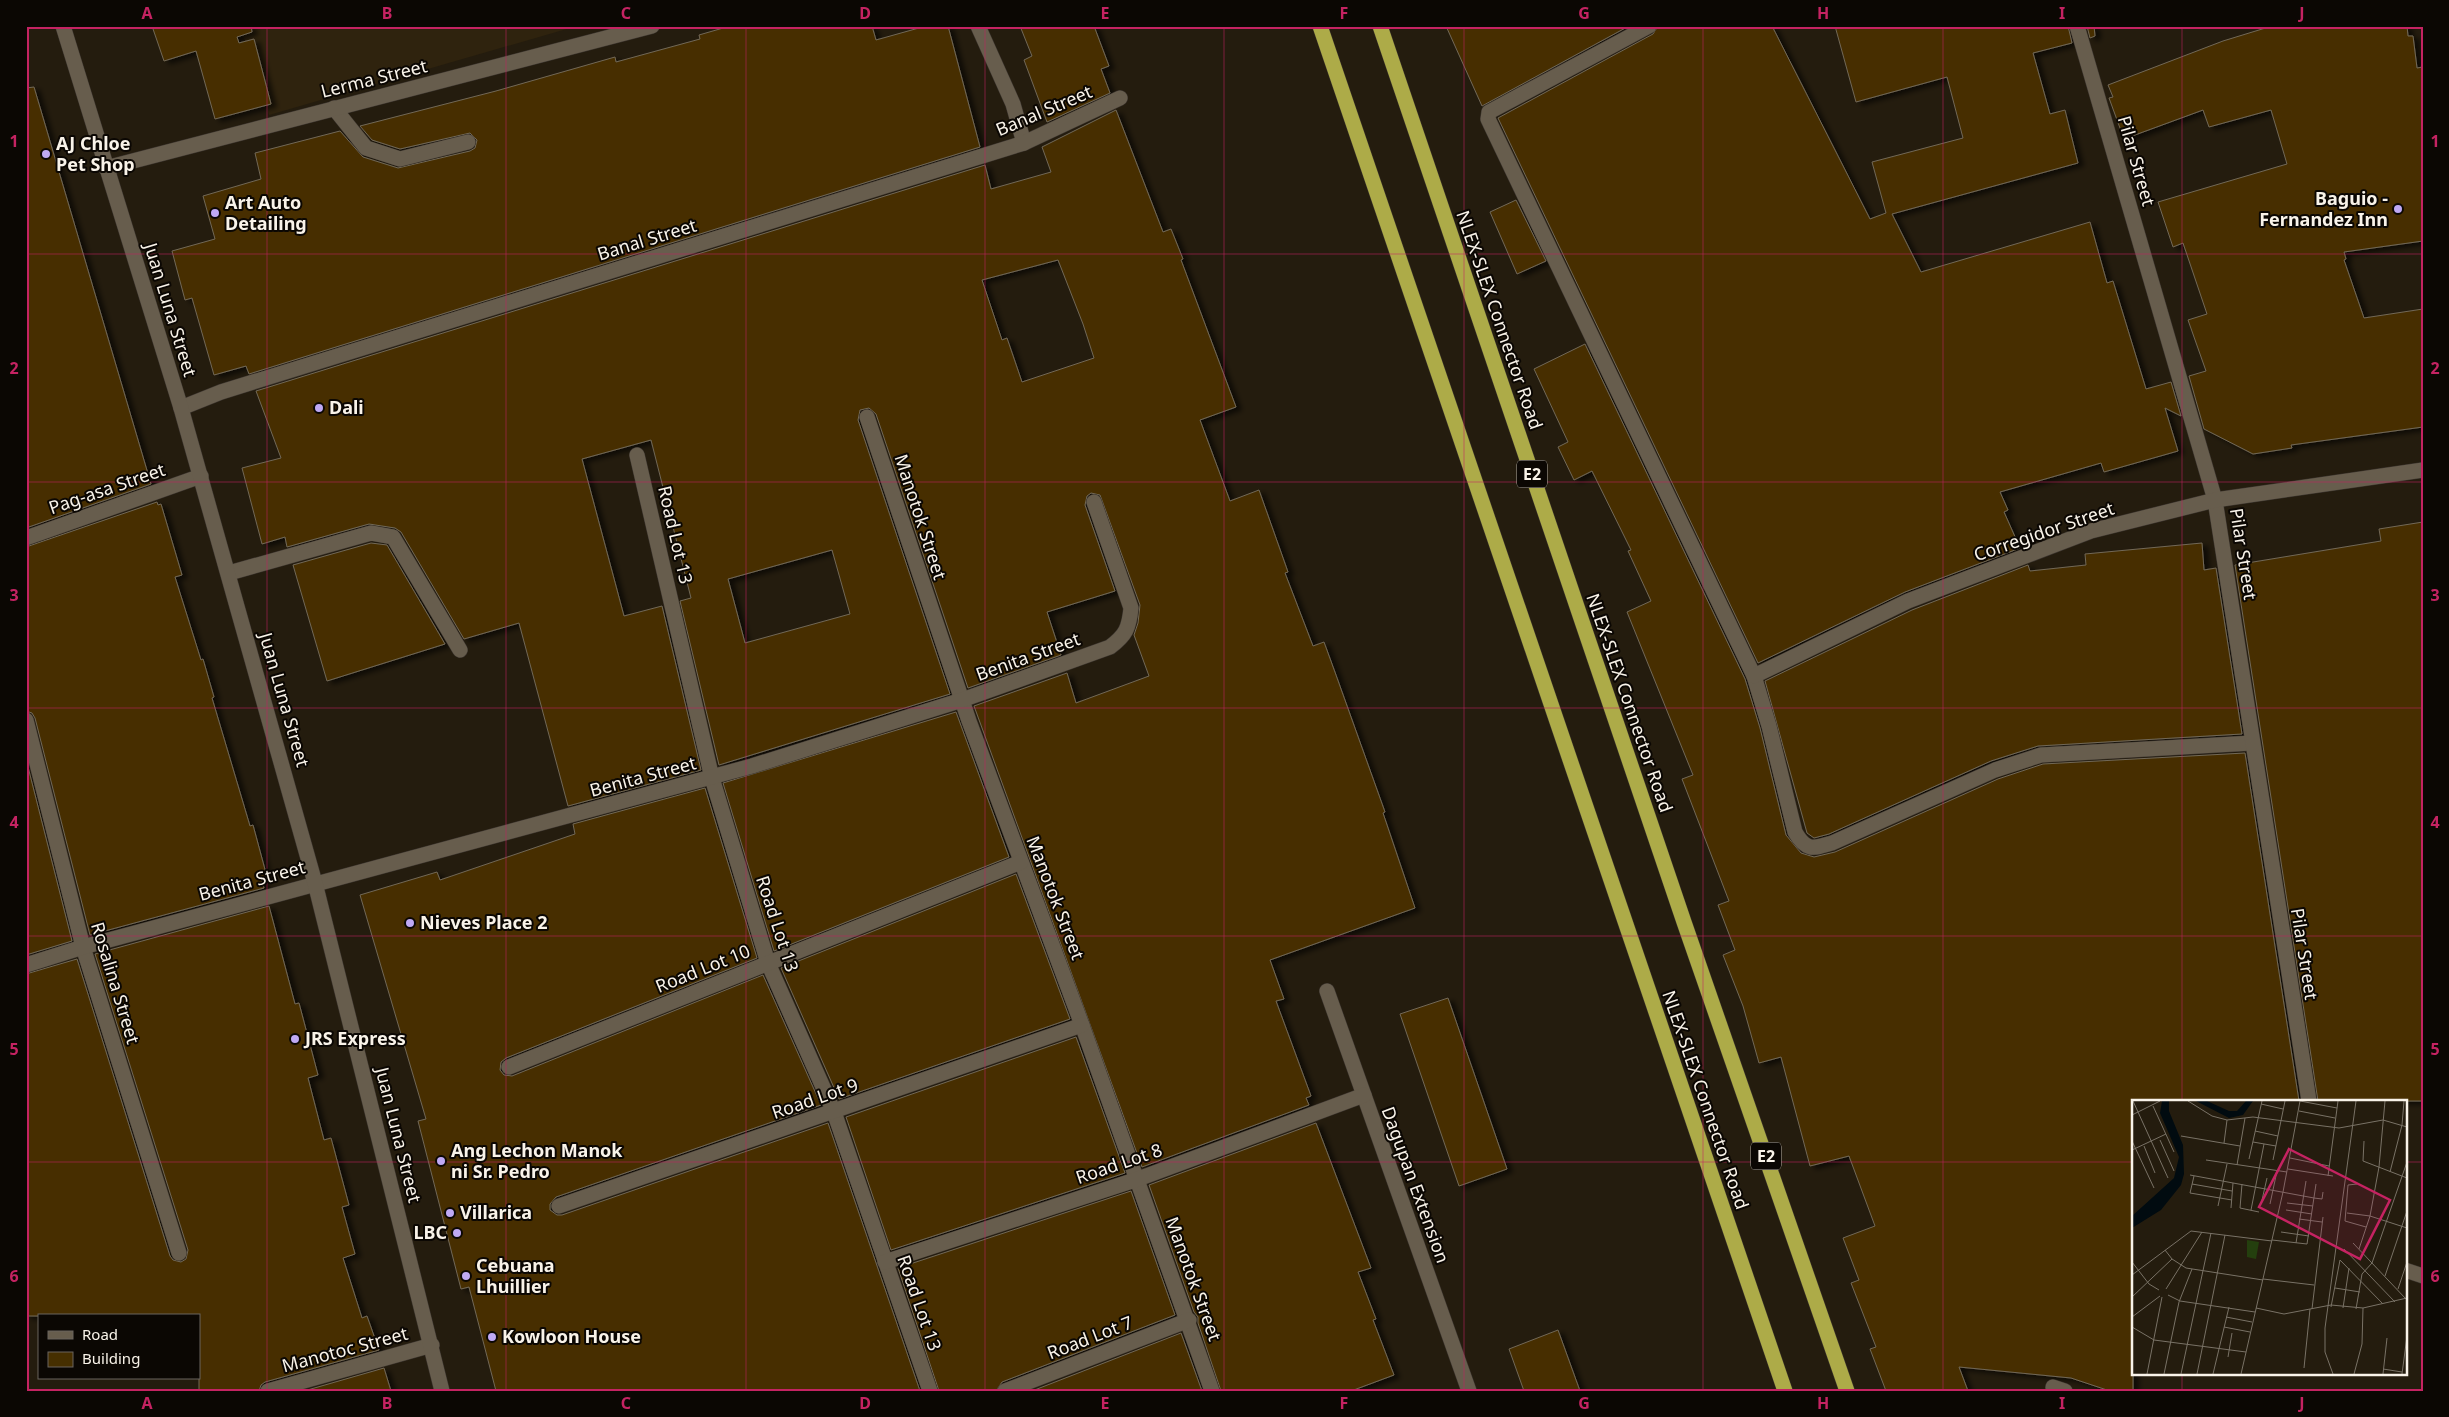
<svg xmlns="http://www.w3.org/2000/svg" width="2449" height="1417" viewBox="0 0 2449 1417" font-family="'Noto Sans',sans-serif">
  <defs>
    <filter id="shadow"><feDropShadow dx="5.5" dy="3" stdDeviation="2.5" flood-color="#0009"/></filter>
  </defs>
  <rect width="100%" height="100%" fill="#241c0e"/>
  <path fill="#2f230e" d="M240,26H577L269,115Z"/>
  <g fill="#462f00" stroke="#726857" fill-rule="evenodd" filter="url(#shadow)">
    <path d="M152,26H251L252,32L237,37L239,43L254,39L271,104L215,119L196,51L164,61Z"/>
    <path d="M730,26H872L876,40L926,26H948L980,147L249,374L246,366L214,375L192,298L185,300L172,251L215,239L203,196L261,179L255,153L340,131L363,157L398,168L470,151L475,148L477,140L470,133L400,149L372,140L360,126L496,91L615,57L616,62L700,39L699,35Z"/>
    <path d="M1020,26H1094L1109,66L1101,69L1110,93L1047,122L1024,60L1032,56Z"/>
    <path d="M1446,26H1629L1482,106Z"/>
    <path d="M1658,26H1772L1870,219L1886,213L1872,162L1963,138L1947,77L1856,102L1835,26H2068L2072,43L2033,53L2050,114L2065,110L2078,163L1892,214L1921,272L2090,222L2107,283L2113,281L2146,389L2171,382L2181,416L2165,408L2178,451L2104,472L2101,463L2000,492L2008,510L2004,512L2020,548L1905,592L1758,663L1498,118L1653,34Z"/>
    <path d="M2087,26H2094L2095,36L2090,38Z"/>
    <path d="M2272,26H2407L2408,36H2413L2417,68L2423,67V241L2344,252L2346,259L2344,260L2364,318L2423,309V427L2291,445L2292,448L2253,454L2204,429L2189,376L2206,371L2188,320L2207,314L2183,243L2173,247L2158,202L2287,164L2271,110L2209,127L2203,110L2124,139L2109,98L2113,97L2108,85L2223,41Z"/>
    <path d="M34,87L151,484L26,528V88Z"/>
    <path d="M1116,110L1163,232L1171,229L1183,259L1181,260L1236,407L1200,420L1230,501L1259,490L1288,572L1285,573L1313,646L1324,642L1336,675L1385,812L1383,813L1415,908L1270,960L1284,999L1276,1001L1311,1096L1306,1098L1309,1105L1142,1167L974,706L1067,673L1076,703L1149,676L1134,635L1138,623L1140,605L1100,495L1091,493L1087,496L1085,505L1115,591L1047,612L1061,655L968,688L876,414L869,408L860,410L858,420L950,694L719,765L680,601L691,598L651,440L582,459L624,616L662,606L701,770L568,806L519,623L464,639L401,532L395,528L369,524L287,547L285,537L262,544L242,468L281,458L256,391L985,165L991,189L1051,172L1042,147ZM1058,260L1083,324L1094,358L1022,382L1007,338L1002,340L982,280ZM832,550L850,614L745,643L728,579Z"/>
    <path d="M1516,200L1546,261L1517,274L1490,212Z"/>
    <path d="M1585,344L1745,679L1760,728L1786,835L1801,853L1814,857L1835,852L1998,779L2043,764L2245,753L2299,1101H2133V1391H2110L2071,1378L1959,1367L1968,1391H1886L1870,1349L1876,1347L1851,1283L1859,1280L1843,1238L1875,1226L1849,1156L1810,1166L1781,1057L1759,1063L1743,1006L1723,955L1735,950L1718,905L1729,901L1682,779L1693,775L1627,612L1651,601L1628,551L1631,550L1592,471L1574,480L1558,447L1568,442L1534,369Z"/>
    <path d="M157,502L158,505L161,504L182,575L175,577L201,660L203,659L214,697L212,698L250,826L253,825L267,877L261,878L264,888L90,935L35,718L32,713L26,711V547Z"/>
    <path d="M2423,522V1101H2318L2235,565L2381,541L2379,529Z"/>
    <path d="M371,543L387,545L445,644L327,681L293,565Z"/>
    <path d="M2202,543L2204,570L2216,568L2242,734L2038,746L1991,761L1829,834L1814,838L1807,833L1765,681L1912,610L2028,565L2030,571L2086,565L2085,554Z"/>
    <path d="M956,712L1009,857L774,951L723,783Z"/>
    <path d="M26,759L72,941L26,955Z"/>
    <path d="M705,788L757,958L506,1058L501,1062L500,1070L504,1075L512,1076L763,975L821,1105L556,1197L550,1204V1210L557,1215H562L828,1123L920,1391H496L469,1287L461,1289L418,1121L426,1119L360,895L437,872L440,880L575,834L573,824Z"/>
    <path d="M1016,874L1070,1019L839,1099L781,968Z"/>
    <path d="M269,906L295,1004L299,1003L318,1075L308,1078L324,1140L331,1138L349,1205L342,1207L355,1254L343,1258L362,1318L367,1316L379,1350L265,1382L261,1385L259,1391H199V1316H26V974L77,959L170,1256L173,1260L181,1262L186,1259L188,1250L95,954Z"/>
    <path d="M1448,998L1507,1169L1459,1186L1400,1014Z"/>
    <path d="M1076,1037L1125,1173L891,1250L846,1117Z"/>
    <path d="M1316,1123L1371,1268L1358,1272L1376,1319L1373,1320L1394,1375L1351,1391H1221L1198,1323V1317L1194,1312L1149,1185Z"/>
    <path d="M1131,1191L1175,1315L1002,1382L996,1391H939L898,1268Z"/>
    <path d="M1558,1330L1580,1391H1524L1509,1349Z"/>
    <path d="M1181,1333L1202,1391H1032Z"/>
    <path d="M384,1368L391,1391H304Z"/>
  </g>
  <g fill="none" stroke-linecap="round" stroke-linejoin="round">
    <defs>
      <g id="service">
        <path d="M334,108L366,148L400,159L468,142"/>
        <path d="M229,573L371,533L393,537L460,650"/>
      </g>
      <path id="pedestrian" d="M268,1391L432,1345"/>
      <g id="minor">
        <path d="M978,26L1013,104L1024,143"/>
        <path d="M1649,26L1489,112L1488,119L1754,676L1769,726L1795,832C1806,851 1812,849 1832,843L1995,770L2041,755L2252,743"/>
        <path d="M2077,26L2215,500L2309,1101"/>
        <path d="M106,168L652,26"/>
        <path d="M181,408L221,392L1024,143L1120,98"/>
        <path d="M867,417L969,721L1082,1025L1212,1391"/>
        <path d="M637,455L712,778L768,963L834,1112L930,1391"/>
        <path d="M26,538L201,476"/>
        <path d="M1754,676L1908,601L2091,531L2215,500L2423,470"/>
        <path d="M26,720L83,947L179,1253"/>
        <path d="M26,965L83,947L752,766L962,700L1110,647C1126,635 1129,628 1131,608L1094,502"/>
        <path d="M1327,991L1469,1391"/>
        <path d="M509,1067L1021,862"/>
        <path d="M559,1206L1082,1025"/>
        <path d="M885,1262L1138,1179L1364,1095"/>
        <path d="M2405,1270L2423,1276"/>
        <path d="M2053,1387L2065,1391"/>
        <path d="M1005,1391L1189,1320"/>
      </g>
      <path id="secondary" d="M63,26L181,408L315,883L442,1391"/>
      <g id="motorway">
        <path d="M1320,26L1785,1391"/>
        <path d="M1380,26L1684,922L1847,1391"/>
      </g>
    </defs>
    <use href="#service" stroke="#3c352f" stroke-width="16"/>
    <use href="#pedestrian" stroke="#3c352f" stroke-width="16"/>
    <use href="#minor" stroke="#3c352f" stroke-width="16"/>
    <use href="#secondary" stroke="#3c352f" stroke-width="16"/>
    <use href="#motorway" stroke="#3c352f" stroke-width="16"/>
    <use href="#service" stroke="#675d4d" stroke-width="15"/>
    <use href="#pedestrian" stroke="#675d4d" stroke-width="15"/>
    <use href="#minor" stroke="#675d4d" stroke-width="15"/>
    <use href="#secondary" stroke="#675d4d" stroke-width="15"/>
    <use href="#motorway" stroke="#adab48" stroke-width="15"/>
  </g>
  <path fill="none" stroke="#c52362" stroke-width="1" stroke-opacity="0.55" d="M267,26V1391M506,26V1391M746,26V1391M985,26V1391M1224,26V1391M1464,26V1391M1703,26V1391M1943,26V1391M2182,26V1101M26,254H2423M26,482H2423M26,708H2423M26,936H2423M26,1162H2133M2405,1162H2423M2182,1373V1391"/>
  <g fill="#bfa9f4" stroke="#0b0703" stroke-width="2">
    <circle cx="46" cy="154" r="5"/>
    <circle cx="2398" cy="209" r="5"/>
    <circle cx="215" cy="213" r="5"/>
    <circle cx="319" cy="408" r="5"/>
    <circle cx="410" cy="923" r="5"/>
    <circle cx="295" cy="1039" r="5"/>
    <circle cx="441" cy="1161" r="5"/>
    <circle cx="450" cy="1213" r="5"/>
    <circle cx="457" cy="1233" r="5"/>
    <circle cx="466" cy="1276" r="5"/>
    <circle cx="492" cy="1337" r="5"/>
  </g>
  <g text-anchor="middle" stroke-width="4" stroke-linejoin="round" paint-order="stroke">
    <g fill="#0b0703" stroke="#b2aca4" stroke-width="1">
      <rect x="1517" y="460.5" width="30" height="27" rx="4"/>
      <rect x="1751" y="1142.5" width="30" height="27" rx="4"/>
    </g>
    <g font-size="16" font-weight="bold" fill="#f9f3e9">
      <text x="1532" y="480">E2</text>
      <text x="1766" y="1162">E2</text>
    </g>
    <g font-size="18" fill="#f9f3e9" stroke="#0b0703">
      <text transform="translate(374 79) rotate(-14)" y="6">Lerma Street</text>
      <text transform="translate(1044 111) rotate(-23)" y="6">Banal Street</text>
      <text transform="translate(2136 161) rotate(74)" y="6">Pilar Street</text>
      <text transform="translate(647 240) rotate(-17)" y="6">Banal Street</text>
      <text transform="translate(170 310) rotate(73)" y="6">Juan Luna Street</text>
      <text transform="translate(1499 320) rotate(71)" y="6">NLEX-SLEX Connector Road</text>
      <text transform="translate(107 489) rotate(-19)" y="6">Pag-asa Street</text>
      <text transform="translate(920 517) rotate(72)" y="6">Manotok Street</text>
      <text transform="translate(2044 532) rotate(-19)" y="6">Corregidor Street</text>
      <text transform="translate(675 535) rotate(77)" y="6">Road Lot 13</text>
      <text transform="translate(2243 554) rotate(81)" y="6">Pilar Street</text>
      <text transform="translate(1028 657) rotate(-20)" y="6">Benita Street</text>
      <text transform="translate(284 700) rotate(74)" y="6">Juan Luna Street</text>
      <text transform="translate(1629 703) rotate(71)" y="6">NLEX-SLEX Connector Road</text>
      <text transform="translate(643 777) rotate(-15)" y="6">Benita Street</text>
      <text transform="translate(252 881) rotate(-15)" y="6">Benita Street</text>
      <text transform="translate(1055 898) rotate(69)" y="6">Manotok Street</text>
      <text transform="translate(777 924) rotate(72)" y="6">Road Lot 13</text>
      <text transform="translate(2304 954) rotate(81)" y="6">Pilar Street</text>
      <text transform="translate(703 969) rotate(-22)" y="6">Road Lot 10</text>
      <text transform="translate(115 983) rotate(73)" y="6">Rosalina Street</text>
      <text transform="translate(815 1099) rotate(-19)" y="6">Road Lot 9</text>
      <text transform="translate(1705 1100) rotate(71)" y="6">NLEX-SLEX Connector Road</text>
      <text transform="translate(398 1135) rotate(76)" y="6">Juan Luna Street</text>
      <text transform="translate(1119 1164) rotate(-19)" y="6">Road Lot 8</text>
      <text transform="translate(1415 1185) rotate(70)" y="6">Dagupan Extension</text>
      <text transform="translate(1193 1279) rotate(70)" y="6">Manotok Street</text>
      <text transform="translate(919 1303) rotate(71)" y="6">Road Lot 13</text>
      <text transform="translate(1090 1338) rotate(-21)" y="6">Road Lot 7</text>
      <text transform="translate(345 1350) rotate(-15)" y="6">Manotoc Street</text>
    </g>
    <g font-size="18" font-weight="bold" fill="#f9f3e9" stroke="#0b0703" text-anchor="start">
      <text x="56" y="150">AJ Chloe<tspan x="56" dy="21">Pet Shop</tspan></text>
      <text x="2388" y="205" text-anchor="end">Baguio -<tspan x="2388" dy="21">Fernandez Inn</tspan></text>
      <text x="225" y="209">Art Auto<tspan x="225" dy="21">Detailing</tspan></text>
      <text x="329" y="414">Dali</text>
      <text x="420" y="929">Nieves Place 2</text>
      <text x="305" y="1045">JRS Express</text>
      <text x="451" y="1157">Ang Lechon Manok<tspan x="451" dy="21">ni Sr. Pedro</tspan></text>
      <text x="460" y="1219">Villarica</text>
      <text x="447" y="1239" text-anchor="end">LBC</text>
      <text x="476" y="1272">Cebuana<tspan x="476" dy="21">Lhuillier</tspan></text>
      <text x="502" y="1343">Kowloon House</text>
    </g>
  </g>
  <g transform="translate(2132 1100)">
    <rect width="275" height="275" fill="#241c0e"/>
    <path d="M115,140L127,142L124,159L115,157Z" fill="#243f0e"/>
    <path d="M30,1H37V11L51,45L52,74L49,85L29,110L0,128V116L42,78L47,57L28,13ZM64,1H75L97,11H105L114,1H121L111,15L97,18Z" fill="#010b10"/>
    <path fill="none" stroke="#797266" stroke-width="1" d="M1,1L36,78M56,1L80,16L95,20L121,17L207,28L251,20L275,27M168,1L205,8M129,4L151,9M21,6L42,52M167,11L203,18M0,15L28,1M123,31L146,36M49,36L108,46M28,40L42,71M0,41L22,88M232,41L231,61L275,78M121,42L144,46M92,43L95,20M12,46L23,73M0,50L34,34M158,58L197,66M117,59L130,1M74,60L155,72M141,60L153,1M105,65L113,18M156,69L201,76M258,72L270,25L272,1M58,75L182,98L190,99L191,92M62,76L58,93L100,100M196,76L206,1M60,84L100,91M110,84L108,108L127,112M225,84L216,85L213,121L234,127M130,100L135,78M155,103L181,106M138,104L145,71M86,106L95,64M99,108L101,83M119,110L132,44M154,110L180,114M215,113L238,116L275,128M167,119L190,122M149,132L177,136M140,140L175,144L184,84M164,143L174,81M221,143L274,199M212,149L263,202M227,149L238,116L247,67L253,1M33,150L40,159L54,168L131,180M0,162L17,184L27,190M0,175L59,131L140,141M253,176L275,111M131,179L182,185M203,188L228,192M34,189L70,132M266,189L275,162M36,195L48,201L123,212M0,197L40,159M199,207L208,160L251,204M124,208L152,214L199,205L231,208L275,198M211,208L217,168M180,209L191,117M224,209L230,174L240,163L275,62M0,217L28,196M94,217L120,222M0,227L22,240L114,252M92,227L118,232M96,257L100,233M172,268L178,209M251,269L270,272M15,274L30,197M32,274L47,202L60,169M49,274L79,133M65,274L93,135M81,274L97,207M109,274L151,92L168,1M201,274L193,252V228L224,1M222,274L230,244L231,208M251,274L255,238M270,274L275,236"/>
    <path fill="#c52362" fill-opacity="0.15" stroke="#c52362" stroke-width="2.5" d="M157,49L258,100L228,159L127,107Z"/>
    <rect width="275" height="275" fill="none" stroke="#f9f3e9" stroke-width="2.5"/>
  </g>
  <rect width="2449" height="1417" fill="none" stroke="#0b0703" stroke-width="55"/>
  <rect x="38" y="1314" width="162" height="65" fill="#0b0703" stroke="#6a655f"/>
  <rect x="48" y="1331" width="25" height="8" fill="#675d4d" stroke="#6a655f"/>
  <text x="82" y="1340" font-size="15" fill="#f9f3e9">Road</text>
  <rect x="48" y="1352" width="25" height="15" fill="#462f00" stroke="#6a655f"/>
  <text x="82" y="1364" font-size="15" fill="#f9f3e9">Building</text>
  <rect x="28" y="28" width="2394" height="1362" fill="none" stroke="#c52362" stroke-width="2"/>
  <g font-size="16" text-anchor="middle" font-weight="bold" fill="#c52362">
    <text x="147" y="19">A</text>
    <text x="387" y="19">B</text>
    <text x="626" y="19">C</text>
    <text x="865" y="19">D</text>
    <text x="1105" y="19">E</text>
    <text x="1344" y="19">F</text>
    <text x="1584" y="19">G</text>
    <text x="1823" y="19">H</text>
    <text x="2062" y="19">I</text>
    <text x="2302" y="19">J</text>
    <text x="14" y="147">1</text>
    <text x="2435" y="147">1</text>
    <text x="14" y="374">2</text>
    <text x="2435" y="374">2</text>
    <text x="14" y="601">3</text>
    <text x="2435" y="601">3</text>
    <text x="14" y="828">4</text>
    <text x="2435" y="828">4</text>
    <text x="14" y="1055">5</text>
    <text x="2435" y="1055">5</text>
    <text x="14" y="1282">6</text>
    <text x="2435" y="1282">6</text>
    <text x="147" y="1409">A</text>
    <text x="387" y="1409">B</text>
    <text x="626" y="1409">C</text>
    <text x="865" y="1409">D</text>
    <text x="1105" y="1409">E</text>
    <text x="1344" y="1409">F</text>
    <text x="1584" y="1409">G</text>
    <text x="1823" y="1409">H</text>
    <text x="2062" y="1409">I</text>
    <text x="2302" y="1409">J</text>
  </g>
</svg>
